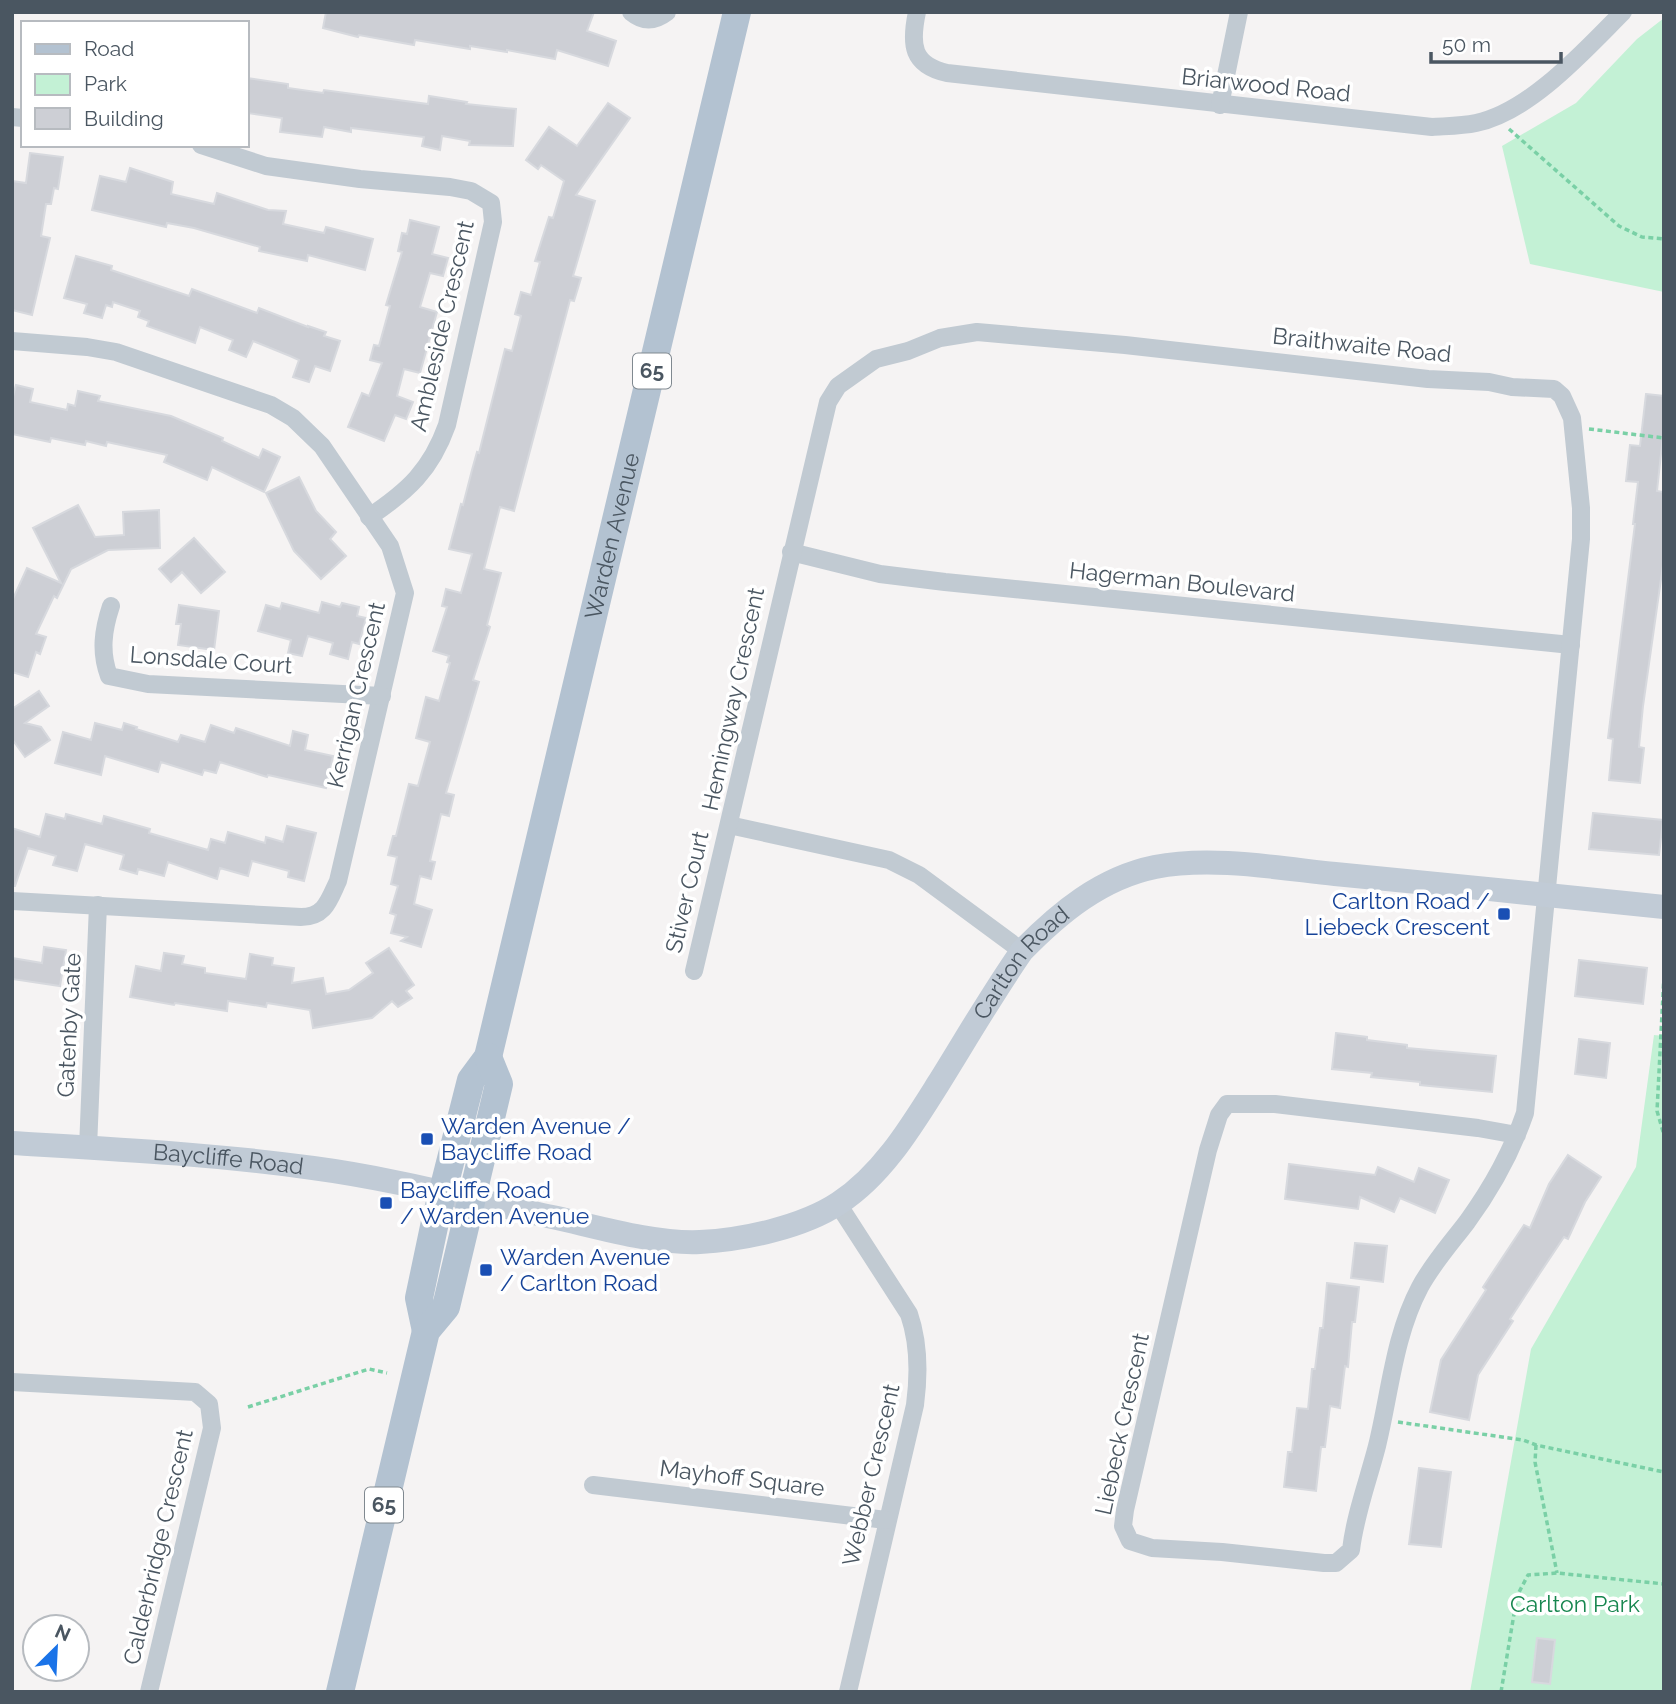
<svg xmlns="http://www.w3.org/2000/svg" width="1676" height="1704" viewBox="0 0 1676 1704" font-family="Raleway,sans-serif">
  <rect width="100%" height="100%" fill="#f5f3f3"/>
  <g fill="#c3f1d5">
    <path d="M1664,18V292L1530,264L1502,146L1576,103L1637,39Z"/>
    <path d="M1654,1035L1664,1036V1692H1470L1531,1349L1636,1167Z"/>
  </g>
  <g fill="#cdcfd5" stroke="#d7d9de" stroke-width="2">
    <path d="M326,12H594L587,31L616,41L608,66L557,50L555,59L507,50V52L470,46V49L415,40L414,45L359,35L358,37L323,28Z"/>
    <path d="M247,78L288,84V88L323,93L324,90L428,104L429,96L467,102L466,104L516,109L513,146L469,145L470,141L442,136L440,150L422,146L424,137L351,128V132L324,127L322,137L280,132L282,118L247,113Z"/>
    <path d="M608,103L630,118L576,195L595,201L573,276L581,278L574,301L570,300L514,511L500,507L484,569L501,573L487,625L490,627L473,680L479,682L446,793L454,795L449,816L441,814L430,861L435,862L431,879L420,876L414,904L432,910L421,947L401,941L407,937L391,933L396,915L390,913L398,886L391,884L397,857L388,855L393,836H396L409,784L418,786L430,742L416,738L426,697L439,701L450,663L447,662L449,656L433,651L447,607L442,606L446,589L461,593L472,554L449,549L461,504L463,505L472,470L477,452L479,453L505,349L512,351L521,316L515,314L521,292L531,295L540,262L535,261L549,217L553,218L564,181L541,165L538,169L526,160L549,127L577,146Z"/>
    <path d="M30,153L63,157L58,189L54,188L51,204H46L41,236L50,238L32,315L12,310V181L26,183Z"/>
    <path d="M130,168L173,182L171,194L214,204L217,193L268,210L286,211L283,224L324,233L326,227L373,239L365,270L308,255L307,261L259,251L260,247L194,228L167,223L166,227L92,210L100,176L126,182Z"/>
    <path d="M410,220L439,227L432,254L448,258L443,276L430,273L420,307L437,312L420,373L404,369L397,396L413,402L406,419L395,415L384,441L348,427L362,393L369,396L382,363L370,360L374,345L379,346L390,306L386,305L402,252L398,251L402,233L407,234Z"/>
    <path d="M76,256L112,266L111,270L189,296L192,289L257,313L259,308L308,327V326L326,332L324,336L340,341L330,371L315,366L309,382L293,377L299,360L290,356L253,341L246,357L229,350L233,340L200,327L195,343L147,326L149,321L138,317L140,311L113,302L112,307L106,305L102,318L84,313L87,304L64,298Z"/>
    <path d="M16,385L33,389L30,402L67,410L68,404L75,406L78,391L100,396L98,401L171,416L223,438L222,441L259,458L263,449L280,457L264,492L212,467L207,480L164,462L167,455L107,442L106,446L86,441L85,445L51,438L50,442L12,434V400Z"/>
    <path d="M1646,394L1664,396V426L1657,491L1664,492V558L1643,706L1639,747L1644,748L1640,783L1609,780L1613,739L1608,738L1635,524H1633L1638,482L1626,481L1630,445L1640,446Z"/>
    <path d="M299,477L316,511L336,532L330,539L346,556L321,579L294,551L266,493Z"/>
    <path d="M78,505L95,537L124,535L123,512L159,510L160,548L108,550L71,569L57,598L54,596L36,634L46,637L40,654L36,652L28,677L12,672V601L27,568L61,583L33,528Z"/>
    <path d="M194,538L225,572L201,593L182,572L171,582L159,569Z"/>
    <path d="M322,602L340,607L342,603L359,607L357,616L366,618L359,644L352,642L348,659L330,654L333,643L308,636L302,656L288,653L291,640L258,631L266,605L280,609L282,603L319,613Z"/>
    <path d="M179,605L219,611L214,650L178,645L181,624H176Z"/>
    <path d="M39,691L49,706L25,723L41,727L50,740L25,757L12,739V709Z"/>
    <path d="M95,723L122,730L124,723L137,727L136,729L178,742L181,735L205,742L211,725L234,733L236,728L290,746L293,731L308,735L305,750L333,756L326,788L268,775L267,777L220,762L216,773L204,770L202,775L161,762L158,772L105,756L101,775L55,763L63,732L91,740Z"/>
    <path d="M1593,813L1663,820L1659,855L1589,849Z"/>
    <path d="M46,814L65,819L66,814L102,824L104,816L150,829L149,833L208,850L211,839L225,843L228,832L265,843L266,837L283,842L287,826L316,833L304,881L288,877L289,871L252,861L248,876L220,868L217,879L168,862L164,876L138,869L137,874L120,869L124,855L85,844L77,871L53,865L56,856L28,848L15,886H12V828L40,837Z"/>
    <path d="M44,947L66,950L60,986L12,979V958L42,963Z"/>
    <path d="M389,948L414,985L406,991L412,998L398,1007L392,1001L372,1018L313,1028L310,1010L267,1003L266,1007L228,1001L227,1011L175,1003L174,1005L130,997L136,966L161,971L164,953L184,956L182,964L205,968V973L246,979L250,954L273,958L272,965L294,968L292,983L323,978L326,994L349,990L373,973L366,963Z"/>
    <path d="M1579,960L1647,968L1643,1004L1575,996Z"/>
    <path d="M1336,1033L1367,1037V1040L1407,1045V1048L1496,1056L1492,1092L1420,1085V1082L1371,1077L1372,1073L1332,1069Z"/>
    <path d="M1579,1039L1610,1043L1606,1078L1575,1074Z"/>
    <path d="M1568,1155L1601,1177L1585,1202L1568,1239L1564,1237L1540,1273L1510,1319L1513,1321L1478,1375L1469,1420L1430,1412L1441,1360L1486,1290L1483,1287L1524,1225L1530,1228L1549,1184Z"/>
    <path d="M1289,1164L1375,1175L1378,1167L1414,1182L1419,1168L1449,1180L1435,1213L1400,1198L1394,1212L1360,1197L1358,1209L1285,1199Z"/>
    <path d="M1355,1243L1387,1246L1383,1282L1351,1278Z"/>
    <path d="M1327,1283L1359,1287L1355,1322H1352L1348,1367L1345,1366L1340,1408L1330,1406L1325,1447H1321L1316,1491L1284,1487L1288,1452H1292L1297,1408L1308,1409L1312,1369H1315L1320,1328H1323Z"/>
    <path d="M1419,1468L1451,1472L1441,1547L1409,1544Z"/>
    <path d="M1537,1638L1555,1640L1550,1684L1532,1682Z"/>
  </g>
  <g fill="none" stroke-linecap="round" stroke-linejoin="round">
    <g stroke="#7ad0a6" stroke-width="3.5" stroke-dasharray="5 3.5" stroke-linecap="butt">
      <path d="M1509,129L1619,226L1642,237L1664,239"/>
      <path d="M1589,429L1664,438"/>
      <path d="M1664,975L1657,1111L1664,1135"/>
      <path d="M248,1407L369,1369L387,1373"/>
      <path d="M1398,1422L1523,1440L1536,1445L1664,1472"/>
      <path d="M1536,1445L1535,1462L1557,1573"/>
      <path d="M1501,1692L1517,1596L1528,1575L1557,1573L1664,1584"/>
    </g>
    <g stroke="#c1cad2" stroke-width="18">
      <path d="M631,12C643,22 654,22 667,12"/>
      <path d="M917,12C910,45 912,65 947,73L1432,127C1447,126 1462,126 1476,123C1530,112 1585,50 1623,12"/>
      <path d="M1220,105L1239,12"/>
      <path d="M12,117L23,118"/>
      <path d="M201,145L266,166L360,179L450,187L471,191L491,203L493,222L447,425C431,470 408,491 369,517"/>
      <path d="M12,341L87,347L116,352L271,405L293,418L322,446L390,546L405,593L338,881C329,900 325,917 301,917L12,901"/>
      <path d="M791,552L880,574L945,582L1571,645"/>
      <path d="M111,606C103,630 100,652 109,676L148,684L382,696"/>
      <path d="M729,825L889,860L919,875L1022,951"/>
      <path d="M694,971L828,402L838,386L876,359L908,351L940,338L977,332L1125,345L1428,379L1489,382L1512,387L1554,389L1562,396L1572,418L1581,508V539L1525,1113C1512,1151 1491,1189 1467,1222C1451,1243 1433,1263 1420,1287C1394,1336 1390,1393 1377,1446C1368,1481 1355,1515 1351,1550L1336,1563H1324L1222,1552L1152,1548L1130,1541L1123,1526L1125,1510L1208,1150L1219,1115L1227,1104H1275L1478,1128L1517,1135"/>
      <path d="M88,1148L98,905"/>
      <path d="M838,1204L909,1314C919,1343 919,1375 915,1405L848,1692"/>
      <path d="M12,1382L195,1392L209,1404L212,1428L149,1692"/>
      <path d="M593,1485L886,1520"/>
    </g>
    <path stroke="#c1cbd6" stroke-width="24" id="s1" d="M12,1143C113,1149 213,1154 313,1168C396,1179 476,1201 557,1218C601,1228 656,1244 700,1242C743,1240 803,1227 839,1203C882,1175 911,1127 938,1084C966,1039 992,994 1022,951C1059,913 1101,878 1155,867C1211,856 1278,868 1335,874C1445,884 1554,896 1664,907"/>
    <g stroke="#b3c2d1" stroke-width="28">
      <path id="s2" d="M426,1331L419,1298L435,1222L471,1080L488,1057L737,12"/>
      <path d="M340,1692L426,1331L446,1307L499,1084L488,1057"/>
    </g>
  </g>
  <g fill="#1a4fb4" stroke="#fff" stroke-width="2.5">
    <rect x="1497" y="907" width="14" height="14" rx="3.5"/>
    <rect x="420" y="1132" width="14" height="14" rx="3.5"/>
    <rect x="379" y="1196" width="14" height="14" rx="3.5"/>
    <rect x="479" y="1263" width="14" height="14" rx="3.5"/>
  </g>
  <g text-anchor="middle" stroke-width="7" stroke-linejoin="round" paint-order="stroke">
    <g fill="#fff" stroke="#808990" stroke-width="2">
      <rect x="633" y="353.5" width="38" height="35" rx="5"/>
      <rect x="365" y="1487.5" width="38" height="35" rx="5"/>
    </g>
    <g font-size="21" font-weight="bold" fill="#4a5661">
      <text x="652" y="378">65</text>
      <text x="384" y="1512">65</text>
    </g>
    <g font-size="23" fill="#4a5661" stroke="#fff">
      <text transform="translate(1266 85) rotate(6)" y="8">Briarwood Road</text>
      <text transform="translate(442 326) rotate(-77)" y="8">Ambleside Crescent</text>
      <text transform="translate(1362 345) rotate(6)" y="8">Braithwaite Road</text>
      <text dy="8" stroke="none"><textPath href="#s2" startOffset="822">Warden Avenue</textPath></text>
      <text transform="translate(1182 582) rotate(6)" y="8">Hagerman Boulevard</text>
      <text transform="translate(211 660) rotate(4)" y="8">Lonsdale Court</text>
      <text transform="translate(356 695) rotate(-77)" y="8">Kerrigan Crescent</text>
      <text transform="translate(733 699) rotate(-78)" y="8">Hemingway Crescent</text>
      <text transform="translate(687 892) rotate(-77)" y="8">Stiver Court</text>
      <text dy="8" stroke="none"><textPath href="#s1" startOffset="1146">Carlton Road</textPath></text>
      <text transform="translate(69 1025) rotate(-87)" y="8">Gatenby Gate</text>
      <text dy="8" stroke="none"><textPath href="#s1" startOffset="217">Baycliffe Road</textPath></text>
      <text transform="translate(1122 1424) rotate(-78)" y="8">Liebeck Crescent</text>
      <text transform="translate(871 1475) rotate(-77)" y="8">Webber Crescent</text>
      <text transform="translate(742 1478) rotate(7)" y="8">Mayhoff Square</text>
      <text transform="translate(158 1547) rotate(-77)" y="8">Calderbridge Crescent</text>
    </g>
    <g font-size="23" fill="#164399" stroke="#fff" text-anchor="start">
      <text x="1490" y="909" text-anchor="end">Carlton Road /<tspan x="1490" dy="26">Liebeck Crescent</tspan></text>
      <text x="441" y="1134">Warden Avenue /<tspan x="441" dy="26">Baycliffe Road</tspan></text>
      <text x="400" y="1198">Baycliffe Road<tspan x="400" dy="26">/ Warden Avenue</tspan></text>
      <text x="500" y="1265">Warden Avenue<tspan x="500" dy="26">/ Carlton Road</tspan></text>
    </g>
    <g font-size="23" fill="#17864f" stroke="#fff">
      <text x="1575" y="1612">Carlton Park</text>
    </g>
  </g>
  <rect width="1676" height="1704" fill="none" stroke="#4a5661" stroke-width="28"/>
  <rect x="21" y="21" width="228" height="126" fill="#ffffff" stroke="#b7bbc0" stroke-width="2"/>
  <rect x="35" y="44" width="35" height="10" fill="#b3c2d1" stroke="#b7bbc0" stroke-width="2"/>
  <text x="84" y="56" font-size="21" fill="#4a5661">Road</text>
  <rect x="35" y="74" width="35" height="21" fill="#c3f1d5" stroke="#b7bbc0" stroke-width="2"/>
  <text x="84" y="91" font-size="21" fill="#4a5661">Park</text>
  <rect x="35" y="108" width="35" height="21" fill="#cdcfd5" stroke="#b7bbc0" stroke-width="2"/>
  <text x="84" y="126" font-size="21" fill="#4a5661">Building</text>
  <g transform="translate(56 1648) rotate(24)"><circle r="33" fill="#ffffff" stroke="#b7bbc0" stroke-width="2"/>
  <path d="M0-5L12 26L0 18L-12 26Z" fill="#1a73e8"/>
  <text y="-10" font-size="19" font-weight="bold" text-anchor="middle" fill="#4a5661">N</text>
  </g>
  <path d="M1431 52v10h130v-10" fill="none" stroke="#4a5661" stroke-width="3.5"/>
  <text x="1442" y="52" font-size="21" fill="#4a5661" stroke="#ffffff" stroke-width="5" paint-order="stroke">50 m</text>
</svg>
